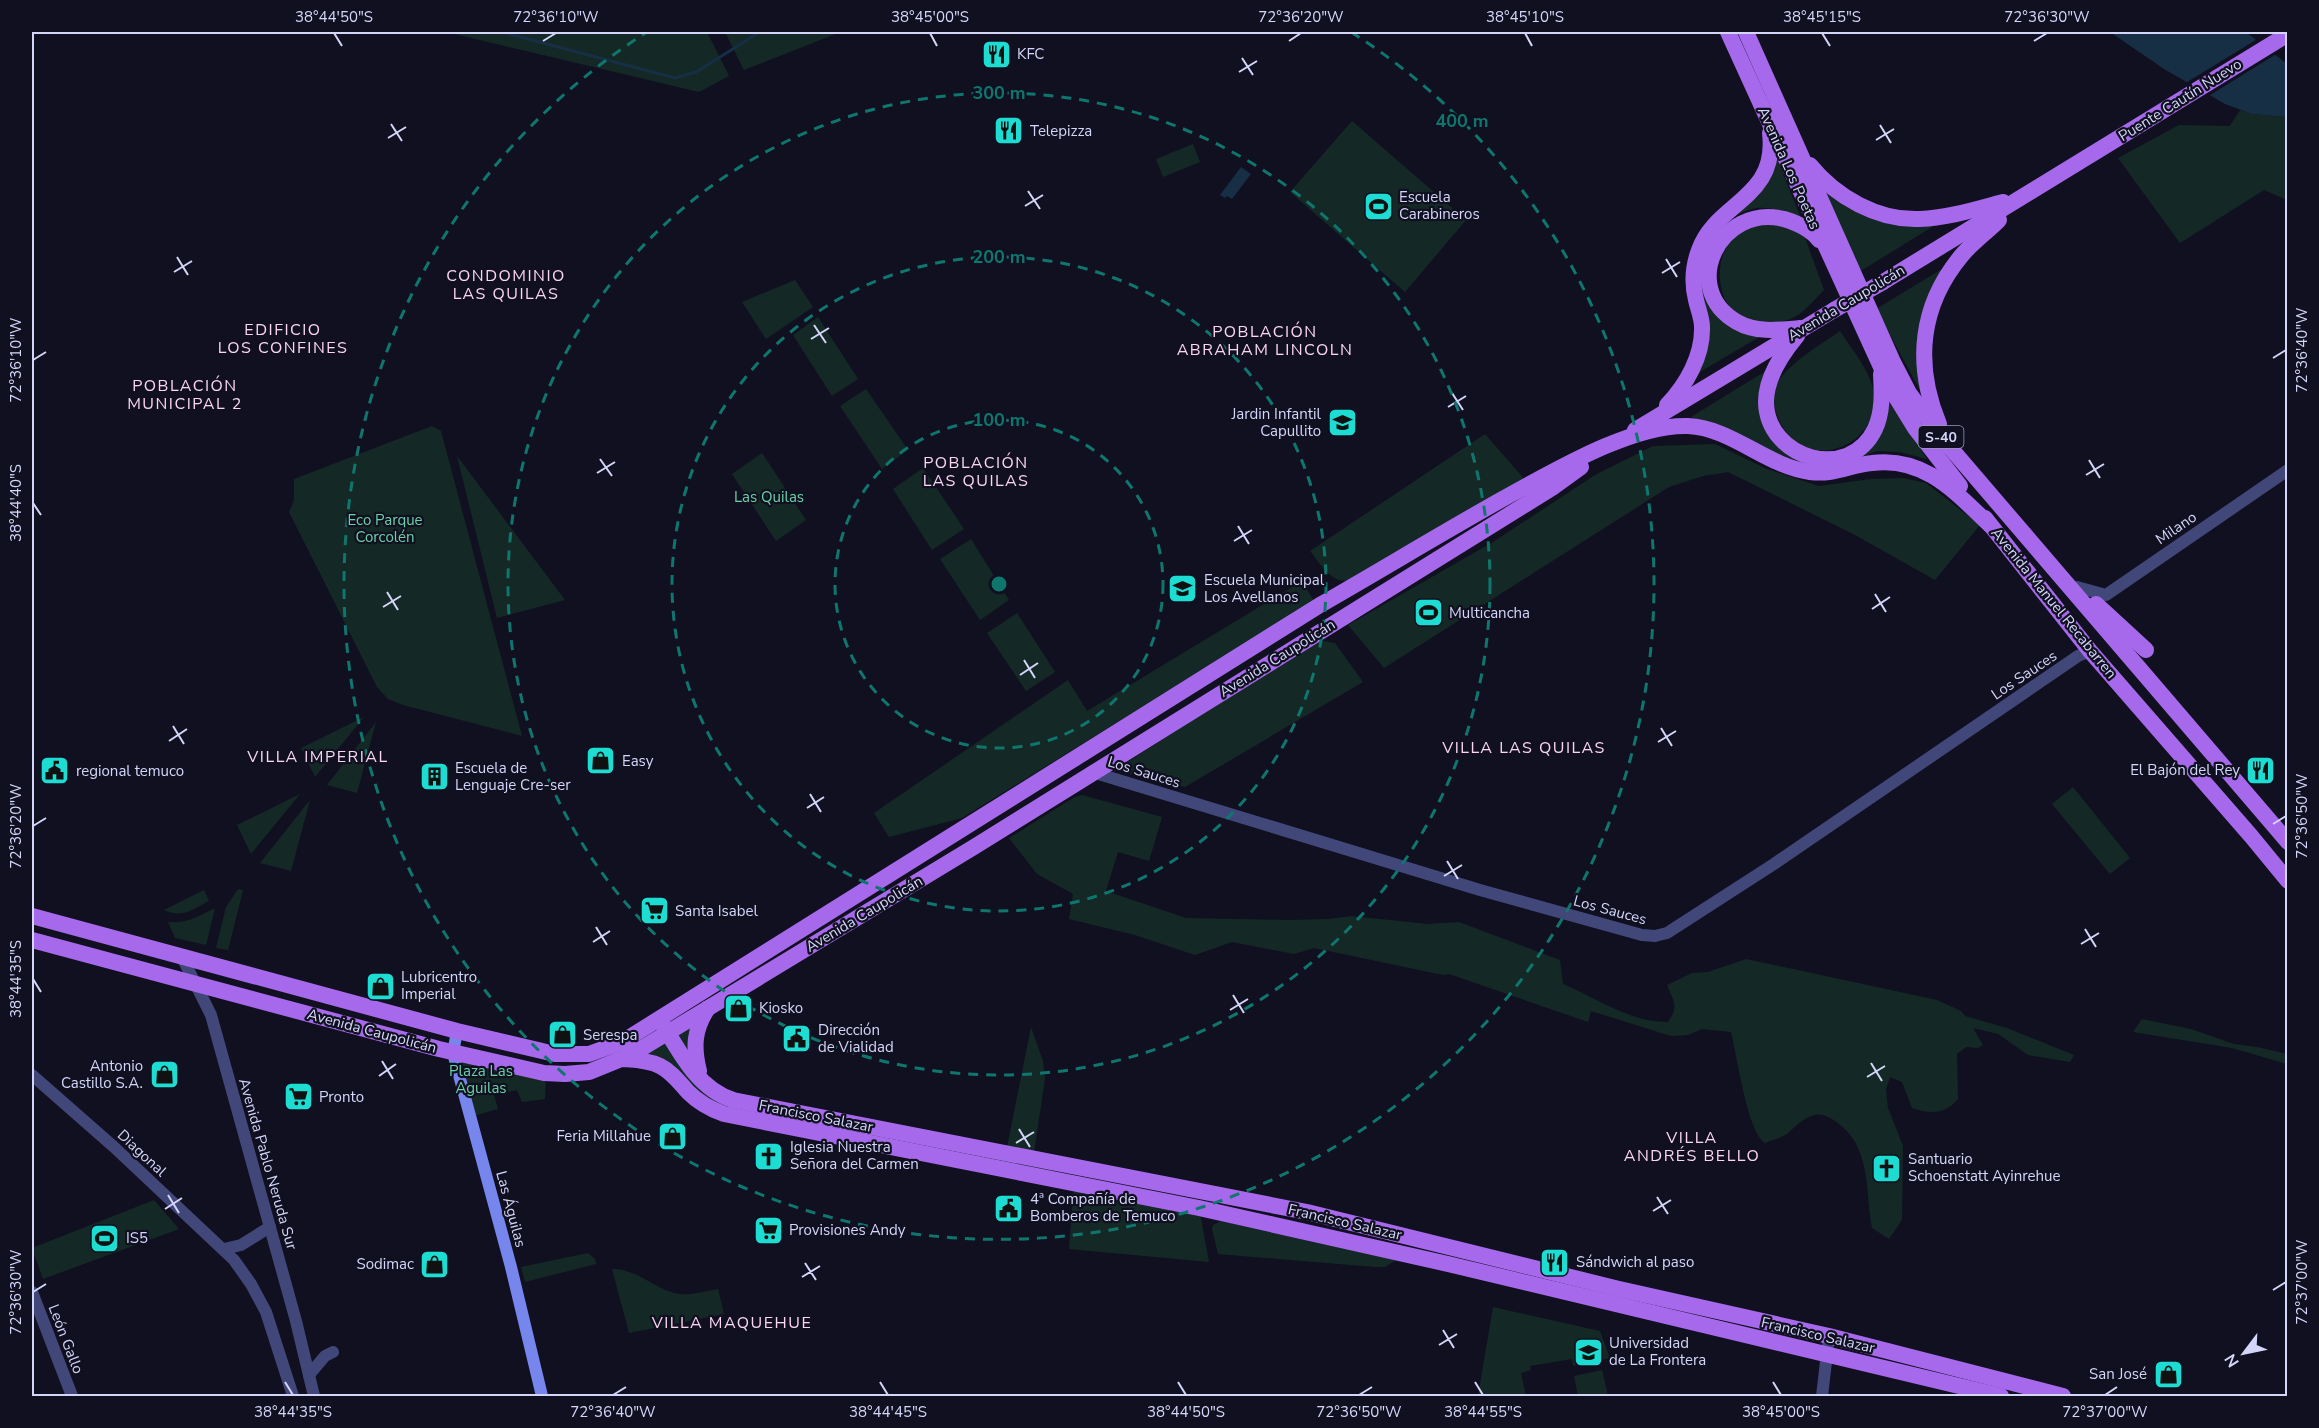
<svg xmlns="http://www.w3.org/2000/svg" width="2319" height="1428" viewBox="0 0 2319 1428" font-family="'Nunito Sans',sans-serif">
  <rect width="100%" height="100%" fill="#101020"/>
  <g fill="#142925">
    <path d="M446,32H707L729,76L699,92Z"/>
    <path d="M725,32H836L833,35L744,70Z"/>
    <path d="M2240,110L2252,114L2287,117V200L2264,190L2180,243L2118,158L2179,125L2230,126Z"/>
    <path d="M1352,121L1466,220L1405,292L1290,192Z"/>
    <path d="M1193,144L1200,162L1163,177L1156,159Z"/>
    <path d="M1775,154L1801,218C1788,213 1770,206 1756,208C1709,218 1685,275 1717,312C1729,326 1745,332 1761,336L1693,376C1698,362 1706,347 1705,332C1705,302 1693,276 1704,246C1711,227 1730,216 1744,204C1760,190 1769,173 1775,154Z"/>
    <path d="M1818,183L1834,196L1937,224L1859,272Z"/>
    <path d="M1771,222L1803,232L1824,290C1816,298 1807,309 1798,315C1788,321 1778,323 1767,324C1713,328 1703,246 1749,226C1755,224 1765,224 1771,222Z"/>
    <path d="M1942,269L1927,300L1922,394L1876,309Z"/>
    <path d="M795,280L813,307L766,339L742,302Z"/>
    <path d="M818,317L858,379L832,396L793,335Z"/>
    <path d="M1840,331C1850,347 1865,364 1871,382C1893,444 1801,482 1777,415C1774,406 1772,393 1777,384C1787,364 1822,344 1840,331Z"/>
    <path d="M1764,372L1760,388L1787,453L1854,455L1886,397L1927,459L1899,452L1877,451L1842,464L1808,466L1691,417Z"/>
    <path d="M866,389L908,450L882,469L840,406Z"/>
    <path d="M432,426L441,431L522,736L403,705L388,699L377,687L289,512L294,500V479Z"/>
    <path d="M1485,434L1526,481L1349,580C1332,585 1320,563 1310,551Z"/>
    <path d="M1715,444L1767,469L1819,486L1871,479L1903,478L1926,483L1980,525L1935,580L1855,535L1728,472L1703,476L1669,487L1384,668L1348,625L1493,542L1595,475L1653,446Z"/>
    <path d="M762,453L806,520L776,541L732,474Z"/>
    <path d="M457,456L565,600L497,618Z"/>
    <path d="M923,468L964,529L932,550L893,489Z"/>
    <path d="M971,539L1009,600L980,620L940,559Z"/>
    <path d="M1302,581L1314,601L962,818L889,837L874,813L1068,680L1087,711Z"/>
    <path d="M1017,613L1055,672L1026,691L987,633Z"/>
    <path d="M1318,640L1335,643L1363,682L1185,787L1115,770Z"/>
    <path d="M364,717L315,777L301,748Z"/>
    <path d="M376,722L357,793L327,785Z"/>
    <path d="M2073,787L2130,858L2110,874L2052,804Z"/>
    <path d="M300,794L251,854L237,825Z"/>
    <path d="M1082,795L1162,817L1149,861L1118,852L1106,891L1186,918L1290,920L1329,919L1351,916L1428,924L1459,922L1560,960L1563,984C1596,998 1632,1023 1668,1022C1679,1006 1674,1002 1667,985L1692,973L1708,972L1746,959L1937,1000L1961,1011L1965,1016L2007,1028L2074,1055L2070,1062L2028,1055L1998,1034L1973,1028L1983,1045L1978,1048L1966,1047L1957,1054L1958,1099C1945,1115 1930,1114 1912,1108L1902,1082L1890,1077L1886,1089L1888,1108L1903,1146L1902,1220L1889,1239L1872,1228C1865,1191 1872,1145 1835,1121C1829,1117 1822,1113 1814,1115C1803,1118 1795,1127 1787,1134C1781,1138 1772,1140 1765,1143C1747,1131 1737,1055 1731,1032L1702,1029L1688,1035L1671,1036L1591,1011L1588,1022L1449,974L1443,975L1314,948L1294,954L1232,942L1195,955L1135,935L1069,919L1073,894L1037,874L1009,838L1073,798Z"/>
    <path d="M310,800L291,871L260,863Z"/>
    <path d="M238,889L243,890L228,950L216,948L226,907Z"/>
    <path d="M204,890L209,901C193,909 182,919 164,910Z"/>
    <path d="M215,908L206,945L175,938L168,922C186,924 199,916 215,908Z"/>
    <path d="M2142,1019L2191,1029L2234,1044L2257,1047L2287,1054V1064L2232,1048L2133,1032Z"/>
    <path d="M700,1020L707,1087L1006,1152L1031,1027L1043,1061L1045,1079L1033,1159L1075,1184L1199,1208L1209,1262L1069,1249L1074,1184L724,1114L645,1061L644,1047Z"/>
    <path d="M453,1053L546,1073L545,1099L522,1102L517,1090L494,1095L498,1109L470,1117Z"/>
    <path d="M154,1200L179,1229L43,1279L32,1248Z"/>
    <path d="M1221,1221L1396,1260L1385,1267H1375L1218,1254L1212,1229L1213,1225Z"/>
    <path d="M588,1253L595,1259L596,1264L525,1282L521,1267Z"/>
    <path d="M612,1269C637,1269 652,1287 674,1293C688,1297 704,1291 718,1289L724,1314L629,1333Z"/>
    <path d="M1493,1307L1600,1331L1610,1358L1573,1366L1572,1359L1530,1366L1531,1370L1521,1373L1526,1396H1478Z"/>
    <path d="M1602,1370L1608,1396H1578L1574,1376Z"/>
  </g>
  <g fill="#162f44">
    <path d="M2110,32H2246L2287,64V117L2252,114L2225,104L2164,69Z"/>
    <path d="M1241,167L1251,174L1232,199L1227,196L1225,198L1220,195Z"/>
  </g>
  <path fill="#101020" d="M2259,38L2278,53L2207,97L2184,84Z"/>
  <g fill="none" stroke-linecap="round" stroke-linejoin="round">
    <path stroke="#162f44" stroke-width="3" d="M502,32L675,78L696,72L760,32"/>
    <g stroke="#414779" stroke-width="12">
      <path d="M2077,587L2106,595L2288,470"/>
      <path d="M1092,772L1480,890L1642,935L1655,936L1667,933L1774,864L2078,656L2090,651"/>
      <path d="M181,955L211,1015L296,1321L314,1396"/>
      <path d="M32,1075L114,1147L234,1260L251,1284L266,1312L293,1396"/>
      <path d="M224,1249L241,1245L270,1227"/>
      <path d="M32,1292L72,1396"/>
      <path d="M309,1375L325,1356L333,1352"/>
      <path d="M1822,1396L1829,1336"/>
    </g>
    <path stroke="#7786ed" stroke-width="12" d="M457,1031L453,1053L511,1267L542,1396"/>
    <g stroke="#a769eb" stroke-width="16">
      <path d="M1728,32L1891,389L1915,428L1960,486"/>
      <path d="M1746,32L1893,362L1909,393L1942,438L2288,842"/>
      <path d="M1810,165C1836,197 1878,221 1920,219C1948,218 1976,209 2003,202"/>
      <path d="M1883,282L2288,34"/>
      <path d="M1800,328C1779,330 1756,333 1737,322C1678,288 1720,203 1784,219C1797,223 1811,229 1819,240"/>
      <path d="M1797,336C1782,354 1766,377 1766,402C1767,459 1849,483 1875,429C1883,412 1882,392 1881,374"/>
      <path d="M1667,405C1686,385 1703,356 1702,327C1702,318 1698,309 1696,300C1692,284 1693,266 1699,250C1716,202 1778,199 1770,133"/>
      <path d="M1939,424C1914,364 1920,305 1962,255C1973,242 1987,232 1999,220"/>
      <path d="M1635,430L1834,310"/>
      <path d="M1985,518L2090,651L2251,836L2288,881"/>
      <path d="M2096,604L2146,650"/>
      <path d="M32,916L457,1031L555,1054H589L622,1042L1320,605C1383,569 1445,531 1508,496C1556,470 1633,424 1688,426C1732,428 1766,466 1810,472C1836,475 1849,465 1872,463C1925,456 1956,493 1991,526"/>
      <path d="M32,940L439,1049L544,1073L565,1074L589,1072L621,1059L644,1047L974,847L1552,488L1581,467"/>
      <path d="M662,1023C680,1053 698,1089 733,1100L1307,1212L1619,1289L1829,1336L2063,1396"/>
      <path d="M622,1059C635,1060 648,1060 660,1066C672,1072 679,1082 688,1092C698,1102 710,1109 724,1114L1199,1208L1448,1264L2001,1396"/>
      <path d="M699,1071C693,1047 694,1029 708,1008"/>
    </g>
    <path stroke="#a769eb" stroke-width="16" d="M1834,310L1883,282"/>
  </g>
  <path fill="none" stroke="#d4d6f9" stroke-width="2" d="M334,33L342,46M930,33L937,46M1525,33L1532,46M1822,33L1830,46M543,41L556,33M1289,41L1301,33M2034,41L2047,33M1242,58L1253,75M1239,72L1257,61M391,124L402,141M1880,125L1891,143M388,138L406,127M1876,140L1894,129M1028,191L1040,209M1025,206L1043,195M177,257L188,275M1666,259L1677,277M174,272L192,261M1662,273L1680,262M814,325L826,343M811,339L829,328M2273,358L2286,350M33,360L46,352M1452,393L1463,410M1448,407L1466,396M600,459L612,476M2089,460L2100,478M597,473L615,462M2086,475L2104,464M33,503L41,515M1238,526L1249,544M1234,541L1252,530M387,592L398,610M1875,594L1886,612M383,607L401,596M1872,609L1890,597M1024,660L1035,678M1020,675L1038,663M173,726L184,744M1661,728L1672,746M169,741L187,729M1658,742L1676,731M810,794L821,812M807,808L824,797M2273,824L2286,816M33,826L46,818M1447,861L1458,879M1444,876L1462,865M596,927L607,945M2085,929L2096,947M593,942L610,931M2081,944L2099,933M33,979L41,992M1233,995L1244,1013M1230,1010L1248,999M382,1061L393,1079M1871,1063L1882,1081M379,1076L396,1064M1867,1077L1885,1066M1019,1129L1030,1147M1016,1143L1034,1132M168,1195L179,1213M1657,1197L1668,1214M165,1209L182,1198M1653,1211L1671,1200M805,1263L816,1280M802,1277L820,1266M2273,1290L2286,1282M33,1292L46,1284M1443,1330L1454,1348M1439,1345L1457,1334M285,1382L293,1395M880,1382L888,1395M1178,1382L1186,1395M1475,1382L1483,1395M1773,1382L1781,1395M613,1395L626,1387M1359,1395L1372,1387M2105,1395L2117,1387"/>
  <g fill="none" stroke="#0f766e" stroke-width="3" stroke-dasharray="10 8">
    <circle cx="999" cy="584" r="164"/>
    <circle cx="999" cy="584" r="327"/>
    <circle cx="999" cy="584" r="491"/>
    <path d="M1351 32A655 655 0 1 1 647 32"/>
  </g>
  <defs>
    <symbol id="restaurant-square" viewBox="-11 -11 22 22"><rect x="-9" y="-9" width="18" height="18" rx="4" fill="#1dddd3" stroke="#101020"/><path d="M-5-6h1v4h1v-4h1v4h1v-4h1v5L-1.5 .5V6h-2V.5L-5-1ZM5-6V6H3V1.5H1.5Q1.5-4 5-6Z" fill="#111"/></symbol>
    <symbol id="stadium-square" viewBox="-11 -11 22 22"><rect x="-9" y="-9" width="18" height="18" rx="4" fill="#1dddd3" stroke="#101020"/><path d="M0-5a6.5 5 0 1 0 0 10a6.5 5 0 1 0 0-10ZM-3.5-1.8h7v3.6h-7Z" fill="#111"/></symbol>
    <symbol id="school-square" viewBox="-11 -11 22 22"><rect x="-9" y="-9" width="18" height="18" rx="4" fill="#1dddd3" stroke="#101020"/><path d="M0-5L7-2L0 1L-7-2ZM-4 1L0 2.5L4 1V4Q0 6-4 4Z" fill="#111"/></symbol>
    <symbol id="shop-square" viewBox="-11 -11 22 22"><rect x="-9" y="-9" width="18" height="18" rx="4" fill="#1dddd3" stroke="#101020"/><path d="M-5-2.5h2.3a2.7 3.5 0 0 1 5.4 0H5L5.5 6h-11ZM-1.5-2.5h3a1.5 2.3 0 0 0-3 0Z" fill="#111"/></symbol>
    <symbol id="civic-square" viewBox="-11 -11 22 22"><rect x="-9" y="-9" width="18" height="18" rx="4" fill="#1dddd3" stroke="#101020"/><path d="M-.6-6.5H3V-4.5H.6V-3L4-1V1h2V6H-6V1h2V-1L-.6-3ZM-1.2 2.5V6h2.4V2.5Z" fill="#111"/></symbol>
    <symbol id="building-square" viewBox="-11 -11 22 22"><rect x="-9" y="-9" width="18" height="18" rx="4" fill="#1dddd3" stroke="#101020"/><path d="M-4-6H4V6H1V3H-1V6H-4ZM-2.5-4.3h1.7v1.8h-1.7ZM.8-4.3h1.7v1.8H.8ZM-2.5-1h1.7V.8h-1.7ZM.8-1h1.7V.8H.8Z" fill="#111"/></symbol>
    <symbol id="supermarket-square" viewBox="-11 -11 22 22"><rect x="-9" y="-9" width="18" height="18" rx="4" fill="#1dddd3" stroke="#101020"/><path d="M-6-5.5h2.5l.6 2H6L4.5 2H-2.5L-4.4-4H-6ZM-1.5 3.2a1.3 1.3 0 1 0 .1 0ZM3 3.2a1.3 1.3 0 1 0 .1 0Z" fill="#111"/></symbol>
    <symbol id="church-square" viewBox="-11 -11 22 22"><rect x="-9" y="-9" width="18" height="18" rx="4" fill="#1dddd3" stroke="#101020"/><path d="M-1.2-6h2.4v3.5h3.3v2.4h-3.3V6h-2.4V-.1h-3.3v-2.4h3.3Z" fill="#111"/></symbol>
    <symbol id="university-square" viewBox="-11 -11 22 22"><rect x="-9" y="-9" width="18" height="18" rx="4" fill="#1dddd3" stroke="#101020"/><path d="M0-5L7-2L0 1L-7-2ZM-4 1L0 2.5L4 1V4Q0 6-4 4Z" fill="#111"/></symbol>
  </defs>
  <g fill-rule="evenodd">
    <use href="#restaurant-square" x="980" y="38" width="33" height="33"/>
    <use href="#restaurant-square" x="992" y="114" width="33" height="33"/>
    <use href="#stadium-square" x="1362" y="190" width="33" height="33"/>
    <use href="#school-square" x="1326" y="406" width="33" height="33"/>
    <use href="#school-square" x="1166" y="572" width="33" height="33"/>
    <use href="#stadium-square" x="1412" y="596" width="33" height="33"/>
    <use href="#shop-square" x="584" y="744" width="33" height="33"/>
    <use href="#restaurant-square" x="2244" y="754" width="33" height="33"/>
    <use href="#civic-square" x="38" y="754" width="33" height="33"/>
    <use href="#building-square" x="418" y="760" width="33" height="33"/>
    <use href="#supermarket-square" x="638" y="894" width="33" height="33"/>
    <use href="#shop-square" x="364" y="970" width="33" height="33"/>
    <use href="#shop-square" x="722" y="992" width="33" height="33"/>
    <use href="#shop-square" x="546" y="1018" width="33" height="33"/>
    <use href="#civic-square" x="780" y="1022" width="33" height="33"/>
    <use href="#shop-square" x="148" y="1058" width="33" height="33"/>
    <use href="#supermarket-square" x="282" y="1080" width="33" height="33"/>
    <use href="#shop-square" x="656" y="1120" width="33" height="33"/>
    <use href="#church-square" x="752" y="1140" width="33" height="33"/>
    <use href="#church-square" x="1870" y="1152" width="33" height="33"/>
    <use href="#civic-square" x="992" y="1192" width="33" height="33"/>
    <use href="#supermarket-square" x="752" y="1214" width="33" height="33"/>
    <use href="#stadium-square" x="88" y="1222" width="33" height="33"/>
    <use href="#restaurant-square" x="1538" y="1246" width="33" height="33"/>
    <use href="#shop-square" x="418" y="1248" width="33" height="33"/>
    <use href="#university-square" x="1572" y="1336" width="33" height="33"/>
    <use href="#shop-square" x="2152" y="1358" width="33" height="33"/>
  </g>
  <g text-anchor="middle" stroke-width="4.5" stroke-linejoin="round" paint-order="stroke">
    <rect fill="#101020" stroke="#999bb8" stroke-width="1.5" x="1918.5" y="426" width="45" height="22" rx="4.5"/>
    <g font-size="14" font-weight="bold" fill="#d4d6f9">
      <text x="1941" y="442">S-40</text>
    </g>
    <g font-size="15" fill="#d4d6f9" stroke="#101020" text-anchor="start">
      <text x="1017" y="59">KFC</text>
      <text x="1030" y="136">Telepizza</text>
      <text x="1399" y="202">Escuela<tspan x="1399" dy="17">Carabineros</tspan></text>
      <text x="1321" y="419" text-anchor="end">Jardin Infantil<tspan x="1321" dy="17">Capullito</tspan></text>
      <text x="1204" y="585">Escuela Municipal<tspan x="1204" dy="17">Los Avellanos</tspan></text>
      <text x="1449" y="618">Multicancha</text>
      <text x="622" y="766">Easy</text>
      <text x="455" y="773">Escuela de<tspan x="455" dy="17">Lenguaje Cre-ser</tspan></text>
      <text x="2240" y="775" text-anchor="end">El Bajón del Rey</text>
      <text x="76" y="776">regional temuco</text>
      <text x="675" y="916">Santa Isabel</text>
      <text x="401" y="982">Lubricentro<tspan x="401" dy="17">Imperial</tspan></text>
      <text x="759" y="1013">Kiosko</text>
      <text x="818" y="1035">Dirección<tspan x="818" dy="17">de Vialidad</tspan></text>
      <text x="583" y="1040">Serespa</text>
      <text x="143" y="1071" text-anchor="end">Antonio<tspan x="143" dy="17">Castillo S.A.</tspan></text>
      <text x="319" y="1102">Pronto</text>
      <text x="651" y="1141" text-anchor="end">Feria Millahue</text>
      <text x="790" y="1152">Iglesia Nuestra<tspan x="790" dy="17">Señora del Carmen</tspan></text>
      <text x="1908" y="1164">Santuario<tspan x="1908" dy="17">Schoenstatt Ayinrehue</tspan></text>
      <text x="1030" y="1204">4ª Compañía de<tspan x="1030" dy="17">Bomberos de Temuco</tspan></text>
      <text x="789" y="1235">Provisiones Andy</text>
      <text x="126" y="1243">IS5</text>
      <text x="1576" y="1267">Sándwich al paso</text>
      <text x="414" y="1269" text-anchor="end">Sodimac</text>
      <text x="1609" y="1348">Universidad<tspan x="1609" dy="17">de La Frontera</tspan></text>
      <text x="2147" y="1379" text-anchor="end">San José</text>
    </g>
    <g font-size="15" fill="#d4d6f9" stroke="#101020">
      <text transform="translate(2180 100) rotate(-32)" y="5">Puente Cautín Nuevo</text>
      <text transform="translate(1789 168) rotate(66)" y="5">Avenida Los Poetas</text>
      <text transform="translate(1846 303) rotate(-31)" y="5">Avenida Caupolicán</text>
      <text transform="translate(2176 528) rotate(-34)" y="5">Milano</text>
      <text transform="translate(2054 603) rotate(51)" y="5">Avenida Manuel Recabarren</text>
      <text transform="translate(1277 658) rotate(-32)" y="5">Avenida Caupolicán</text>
      <text transform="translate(2024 675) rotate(-34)" y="5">Los Sauces</text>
      <text transform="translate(1144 772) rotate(17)" y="5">Los Sauces</text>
      <text transform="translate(1610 910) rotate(15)" y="5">Los Sauces</text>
      <text transform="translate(864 914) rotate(-31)" y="5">Avenida Caupolicán</text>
      <text transform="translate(372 1031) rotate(15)" y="5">Avenida Caupolicán</text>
      <text transform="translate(816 1116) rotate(11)" y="5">Francisco Salazar</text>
      <text transform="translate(142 1153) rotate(43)" y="5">Diagonal</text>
      <text transform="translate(268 1164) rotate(74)" y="5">Avenida Pablo Neruda Sur</text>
      <text transform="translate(511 1209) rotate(75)" y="5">Las Águilas</text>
      <text transform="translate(1345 1222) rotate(13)" y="5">Francisco Salazar</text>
      <text transform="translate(1818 1335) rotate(13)" y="5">Francisco Salazar</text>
      <text transform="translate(66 1339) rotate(69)" y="5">León Gallo</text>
    </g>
    <g font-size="15" fill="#6ad0a7" stroke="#101020">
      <text x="769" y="502">Las Quilas</text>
      <text x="385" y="525">Eco Parque<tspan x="385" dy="17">Corcolén</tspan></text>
      <text x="481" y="1076">Plaza Las<tspan x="481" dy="17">Aguilas</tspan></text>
    </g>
    <g font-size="16" letter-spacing="1.5" fill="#fad6f2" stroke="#101020">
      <text x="506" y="281">CONDOMINIO<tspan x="506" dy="18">LAS QUILAS</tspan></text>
      <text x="283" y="335">EDIFICIO<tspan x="283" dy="18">LOS CONFINES</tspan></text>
      <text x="1265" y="337">POBLACIÓN<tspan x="1265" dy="18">ABRAHAM LINCOLN</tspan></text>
      <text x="185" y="391">POBLACIÓN<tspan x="185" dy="18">MUNICIPAL 2</tspan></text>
      <text x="976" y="468">POBLACIÓN<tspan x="976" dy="18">LAS QUILAS</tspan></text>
      <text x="1524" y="753">VILLA LAS QUILAS</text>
      <text x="318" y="762">VILLA IMPERIAL</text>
      <text x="1692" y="1143">VILLA<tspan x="1692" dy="18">ANDRÉS BELLO</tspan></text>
      <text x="732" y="1328">VILLA MAQUEHUE</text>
    </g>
  </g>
  <circle cx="999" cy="584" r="9" fill="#0f766e" stroke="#101020" stroke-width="3"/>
  <g font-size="18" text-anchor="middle" font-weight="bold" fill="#0f766e" stroke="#101020" stroke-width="4.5" stroke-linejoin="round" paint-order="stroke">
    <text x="999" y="99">300 m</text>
    <text x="1462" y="127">400 m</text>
    <text x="999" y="263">200 m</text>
    <text x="999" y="426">100 m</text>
  </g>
  <rect width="2319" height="1428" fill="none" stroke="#101020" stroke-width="66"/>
  <g transform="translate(2244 1353) rotate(238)" stroke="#101020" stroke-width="4.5" paint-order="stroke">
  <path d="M0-4.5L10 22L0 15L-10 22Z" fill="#d4d6f9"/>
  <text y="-9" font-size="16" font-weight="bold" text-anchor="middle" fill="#d4d6f9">N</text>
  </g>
  <rect x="33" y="33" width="2253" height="1362" fill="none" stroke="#d4d6f9" stroke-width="2"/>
  <g font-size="15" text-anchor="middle" fill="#d4d6f9">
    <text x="334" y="22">38°44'50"S</text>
    <text x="556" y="22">72°36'10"W</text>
    <text x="930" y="22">38°45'00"S</text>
    <text x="1301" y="22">72°36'20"W</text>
    <text x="1525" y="22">38°45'10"S</text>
    <text x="1822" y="22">38°45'15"S</text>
    <text x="2047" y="22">72°36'30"W</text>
    <text transform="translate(2302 350) rotate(-90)" y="5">72°36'40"W</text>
    <text transform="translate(16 360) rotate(-90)" y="5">72°36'10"W</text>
    <text transform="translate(16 503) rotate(-90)" y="5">38°44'40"S</text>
    <text transform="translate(2302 816) rotate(-90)" y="5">72°36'50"W</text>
    <text transform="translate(16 826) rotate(-90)" y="5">72°36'20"W</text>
    <text transform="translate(16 979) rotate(-90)" y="5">38°44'35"S</text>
    <text transform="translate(2302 1282) rotate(-90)" y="5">72°37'00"W</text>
    <text transform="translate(16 1292) rotate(-90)" y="5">72°36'30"W</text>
    <text x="293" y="1417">38°44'35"S</text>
    <text x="613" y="1417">72°36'40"W</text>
    <text x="888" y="1417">38°44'45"S</text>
    <text x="1186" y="1417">38°44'50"S</text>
    <text x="1359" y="1417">72°36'50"W</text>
    <text x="1483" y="1417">38°44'55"S</text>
    <text x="1781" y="1417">38°45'00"S</text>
    <text x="2105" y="1417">72°37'00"W</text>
  </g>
</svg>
